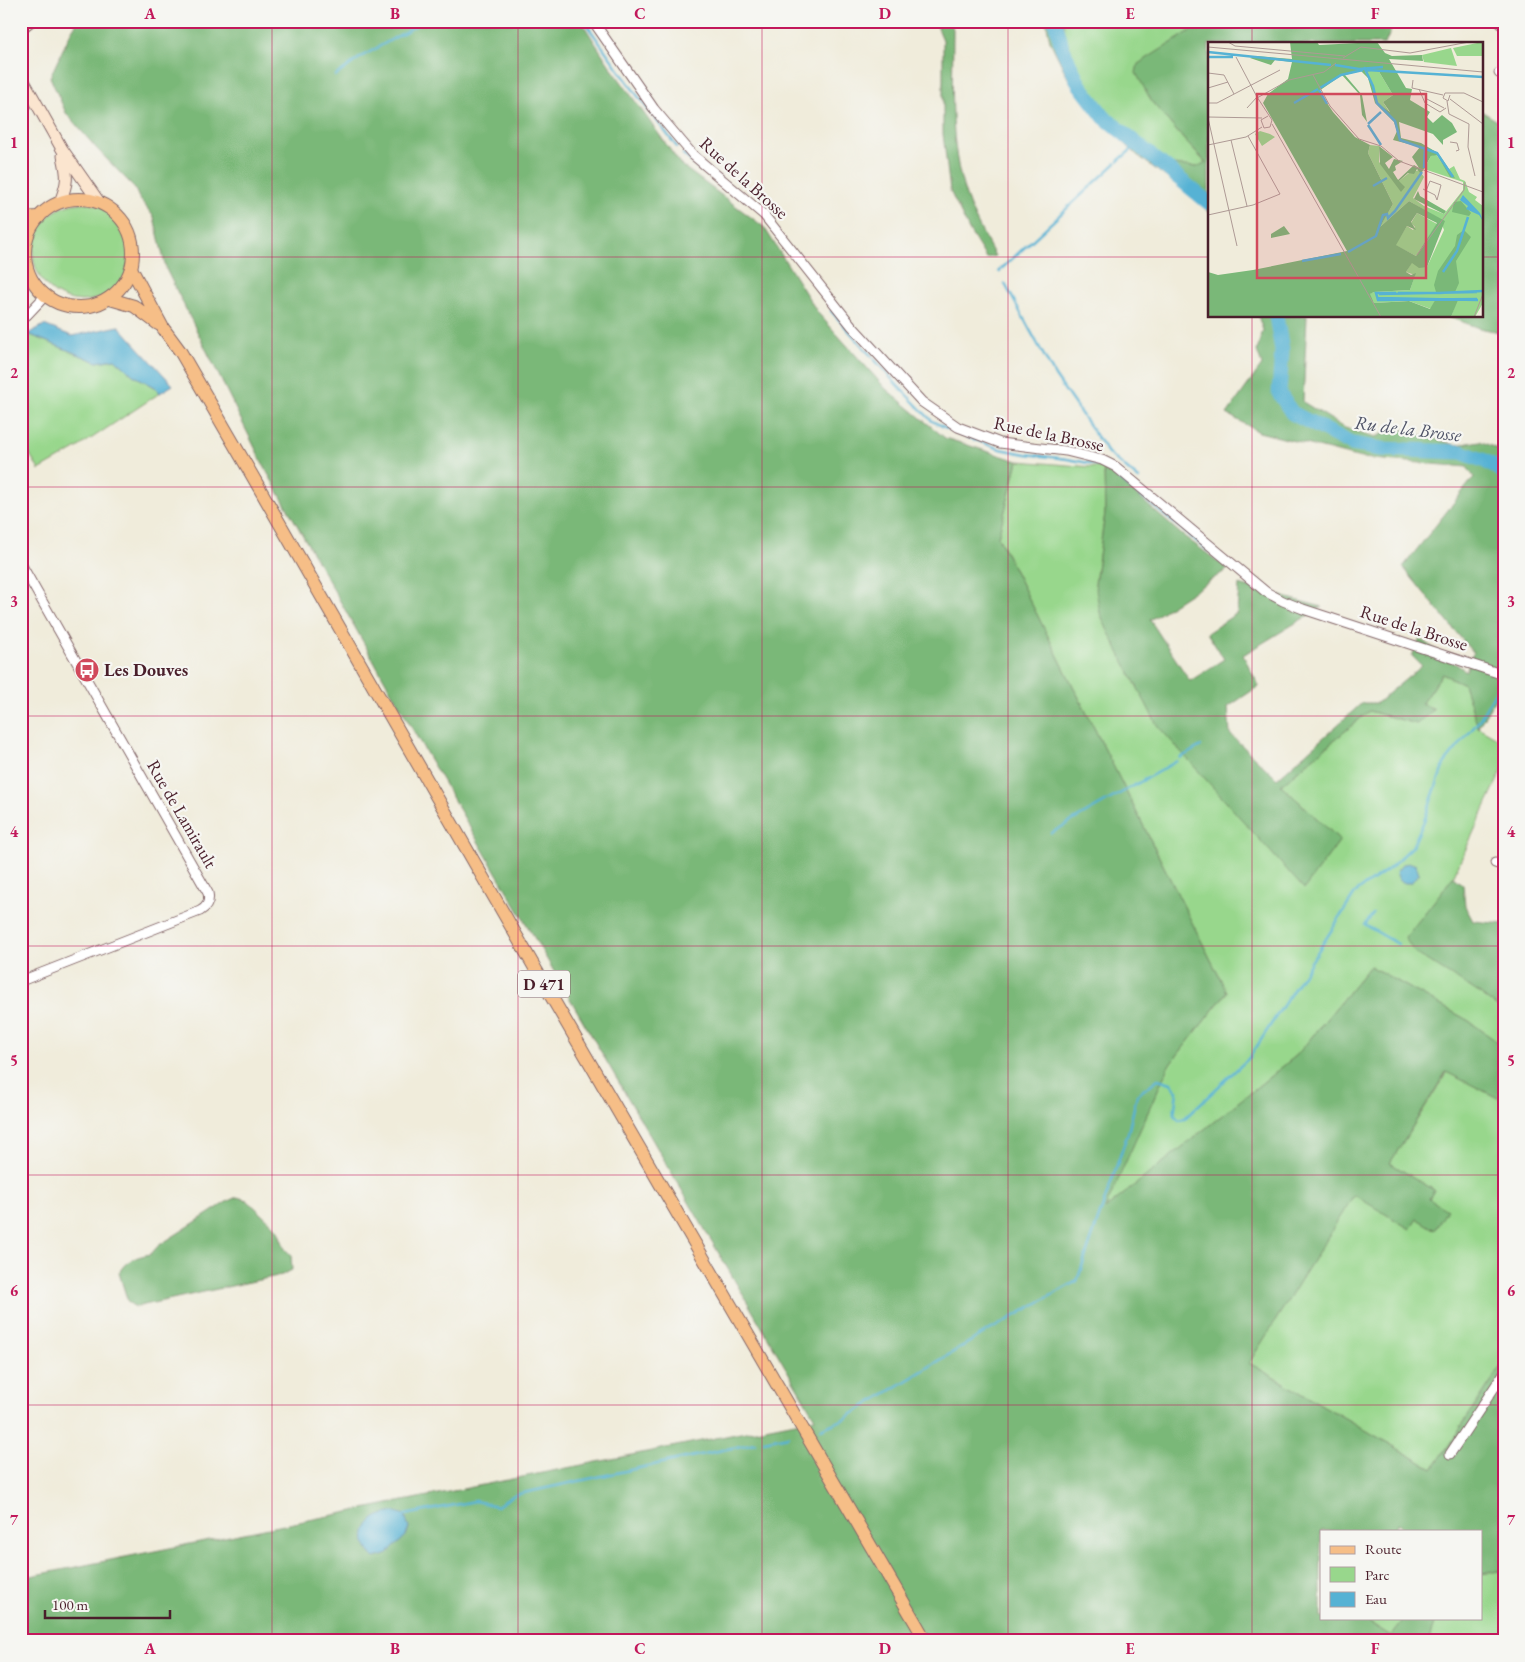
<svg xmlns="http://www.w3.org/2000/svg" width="1525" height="1662" viewBox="0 0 1525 1662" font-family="'EB Garamond',serif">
  <rect width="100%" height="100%" fill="#f6f6f2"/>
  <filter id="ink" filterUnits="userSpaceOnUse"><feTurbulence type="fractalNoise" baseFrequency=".02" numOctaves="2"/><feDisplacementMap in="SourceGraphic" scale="10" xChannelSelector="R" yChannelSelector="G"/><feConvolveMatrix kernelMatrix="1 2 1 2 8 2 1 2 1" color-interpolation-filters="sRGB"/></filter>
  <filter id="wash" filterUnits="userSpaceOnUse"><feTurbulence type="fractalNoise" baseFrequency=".0096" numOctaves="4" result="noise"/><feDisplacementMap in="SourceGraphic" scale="20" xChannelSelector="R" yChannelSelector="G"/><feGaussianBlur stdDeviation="1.12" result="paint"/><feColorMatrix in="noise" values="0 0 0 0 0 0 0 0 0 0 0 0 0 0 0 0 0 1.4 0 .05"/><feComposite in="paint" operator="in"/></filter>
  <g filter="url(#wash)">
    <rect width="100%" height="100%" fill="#f0ecdb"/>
    <g fill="#98d78c" stroke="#717b5c">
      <path d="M1063,21H1191L1192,30L1139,64L1152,102L1186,142L1206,163L1197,167L1173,166L1109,116L1083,81L1066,38Z"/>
      <circle cx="82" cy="252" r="49"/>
      <path d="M28,334L97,362L115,359L133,375L155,387L160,393L74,450L39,470L21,439V338Z"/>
      <path d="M1018,461L1104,468L1105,513L1095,584L1304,888L1340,840L1281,785L1369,711L1417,724L1433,708L1421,704L1442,674L1464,684L1478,727L1504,742V766L1453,877L1406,938L1504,1012V1047L1469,1021L1370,966L1297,1055L1104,1210L1168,1067L1227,992L998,537Z"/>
      <path d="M1447,1072L1504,1101V1362L1433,1469L1249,1363L1354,1194L1410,1229L1417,1219L1435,1229L1429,1199L1434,1190L1390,1163Z"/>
      <path d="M1504,1570V1641H1429L1435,1618H1481V1574Z"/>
      <path d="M1362,1618H1405L1391,1636Z"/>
    </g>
    <g fill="#7ab878" stroke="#626c52">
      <path d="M78,21H581L610,66L681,165L764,227L818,313L886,389L945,438L1018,461L998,537L1227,992L1168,1067L1105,1209L1297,1055L1370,966L1469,1021L1504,1047V1101L1446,1072L1390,1163L1434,1190L1429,1199L1447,1210L1435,1230L1417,1219L1410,1229L1354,1195L1249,1363L1433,1469L1504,1362V1570L1481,1574V1531H1407L1398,1523L1393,1531H1321V1618H1362L1391,1636L1405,1618H1435L1429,1641H21V1578L815,1418L417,737L267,472L166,269L154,217L139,198L134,187L97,149L66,113L50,77L71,32Z"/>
      <path d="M935,21H950L953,29C953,79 949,139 963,186C970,211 983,234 995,256L986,258L970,232L950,191L943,134V40Z"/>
      <path d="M1046,21H1063L1066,38L1083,81L1109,116L1173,165L1197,167L1206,162L1186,142L1152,102L1136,73L1138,64L1192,30L1191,21H1395L1385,44H1209V212L1190,195L1137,155L1093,112L1069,80L1050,41Z"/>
      <path d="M1481,111L1504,125V333L1479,328L1446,316H1481Z"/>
      <path d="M1258,316H1307L1303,402L1345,428L1376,437L1396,428L1456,445L1480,441L1504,452V685L1478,727L1464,684L1442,674L1421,704L1434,709L1417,724L1369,711L1281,785L1340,840L1304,889L1157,725L1107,629L1100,613L1095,584L1105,513L1104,468L1117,478L1181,534L1228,569L1150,620L1190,681L1224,659L1207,633L1237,613L1239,585L1322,607L1243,655L1259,686L1228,707L1230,734L1277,779L1362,703H1377L1422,666L1412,656L1420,639L1466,671L1473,653L1403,567L1474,477L1467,467L1361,458L1259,432L1227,414L1262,365L1257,351L1263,330Z"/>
      <path d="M1453,877L1463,885L1465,906L1473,921L1504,924V1012L1476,991L1415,953L1405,938Z"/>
      <path d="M237,1197L247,1200L277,1228L285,1249L291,1255L292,1270L282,1275L135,1307L128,1302L119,1273C125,1260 138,1256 151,1254L158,1246L228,1201Z"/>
    </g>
    <g fill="#56b2d4" stroke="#506880">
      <path d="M44,325L72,336L119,326L173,385L160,393L155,387L133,375L115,359L97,362L28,334Z"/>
      <path d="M1411,863L1416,865L1419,873L1411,883H1405L1399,880L1396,872L1403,864Z"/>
      <path d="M396,1512L405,1515L409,1528L406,1536L386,1555L375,1558C361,1547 360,1527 377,1517C382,1514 390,1513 396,1512Z"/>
    </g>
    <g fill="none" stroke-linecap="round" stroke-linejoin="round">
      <g stroke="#56b2d4" stroke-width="2.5">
        <path d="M584,21L637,95L677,147"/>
        <path d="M335,76L361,57L424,21"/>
        <path d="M683,154L702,171"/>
        <path d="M1118,161L1138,144"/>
        <path d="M1000,272L999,271L1116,163"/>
        <path d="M1005,284L1055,376L1108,453L1139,479"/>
        <path d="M831,311L898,386L932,421L954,432L1000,449L1026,454L1067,459L1099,465"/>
        <path d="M1105,467L1224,563"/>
        <path d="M1180,758L1201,746"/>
        <path d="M1051,833L1177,761"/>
        <path d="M1373,914L1365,925L1398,944"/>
        <path d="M821,1429L844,1419L981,1335L1077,1281L1128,1133L1137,1095L1158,1079L1171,1083L1177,1091L1174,1115L1179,1120L1185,1118L1250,1057L1356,892L1390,868L1412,847L1424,821L1444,764L1478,722L1501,682"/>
        <path d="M764,1441L788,1436"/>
        <path d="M405,1515L475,1501L497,1506L514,1495L755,1443"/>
      </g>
      <g stroke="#56b2d4" stroke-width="15">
        <path d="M1055,21L1062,47L1079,84L1104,117L1209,203"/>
        <path d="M1276,316L1282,350L1279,393L1292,413L1352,444L1381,449L1461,452L1485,461L1504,472"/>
      </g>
    </g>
  </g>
  <g filter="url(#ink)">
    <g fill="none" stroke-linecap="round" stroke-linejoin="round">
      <defs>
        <g id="minor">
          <path d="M593,21L654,109L693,155L764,215L852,326L922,402L958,427L1000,443L1066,451L1102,460L1116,467L1266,592L1283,601L1303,609L1504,675"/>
          <path d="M1498,21L1504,26"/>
          <path d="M1499,73H1504"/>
          <path d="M21,318L27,315L45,296"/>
          <path d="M21,564L208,893C210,902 207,907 200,911L21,981"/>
          <path d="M1495,863L1504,866"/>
          <path d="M1450,1454L1504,1373"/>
        </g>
        <g id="secondary">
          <path d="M21,28L30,21"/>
          <path d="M21,76L62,149L99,202"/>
          <path d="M60,202C68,182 68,177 63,156"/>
        </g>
        <g id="primary">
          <circle cx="79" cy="253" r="54"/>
          <path d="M21,218L39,217"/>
          <path d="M132,270L163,328L180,351L253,477L551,996L926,1641"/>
          <path d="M110,299L134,306L158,324"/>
        </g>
      </defs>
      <use href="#minor" stroke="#846769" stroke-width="11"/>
      <use href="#secondary" stroke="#846769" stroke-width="13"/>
      <use href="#primary" stroke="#846769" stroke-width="14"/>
      <use href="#minor" stroke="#fff" stroke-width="9"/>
      <use href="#secondary" stroke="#fbe5cf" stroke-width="11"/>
      <use href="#primary" stroke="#f6be87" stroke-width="12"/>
    </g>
  </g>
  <path fill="none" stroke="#c2185b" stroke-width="1" stroke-opacity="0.55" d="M272,21V1641M518,21V1641M762,21V1641M1008,21V1641M1252,21V44M21,257H1209M1481,257H1504M1252,316V1641M21,487H1504M21,716H1504M21,946H1504M21,1175H1504M21,1405H1504"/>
  <defs>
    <symbol id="bus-disc" viewBox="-11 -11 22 22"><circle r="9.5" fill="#d1495b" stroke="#f6f6f2"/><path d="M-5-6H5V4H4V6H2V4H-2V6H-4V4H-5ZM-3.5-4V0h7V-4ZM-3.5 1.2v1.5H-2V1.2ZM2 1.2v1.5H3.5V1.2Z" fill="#fff"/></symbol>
  </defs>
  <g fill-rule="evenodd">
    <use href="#bus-disc" x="73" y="656" width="28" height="28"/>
  </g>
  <g text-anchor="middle" stroke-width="4.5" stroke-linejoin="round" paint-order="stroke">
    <rect fill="#f6f6f2" stroke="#7e6067" stroke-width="1" x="518" y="970.5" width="52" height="27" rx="4"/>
    <g font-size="16" font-weight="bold" fill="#4a1f2b">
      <text x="544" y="990">D 471</text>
    </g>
    <g font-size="18" fill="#4a1f2b" stroke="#f6f6f2">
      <text transform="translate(744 178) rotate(42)" y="6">Rue de la Brosse</text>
      <text transform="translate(1049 434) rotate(12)" y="6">Rue de la Brosse</text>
      <text transform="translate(1414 628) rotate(18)" y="6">Rue de la Brosse</text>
      <text transform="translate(182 814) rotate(60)" y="6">Rue de Lamirault</text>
    </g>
    <g font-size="18" font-weight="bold" fill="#4a1f2b" stroke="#f6f6f2" text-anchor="start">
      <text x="104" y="676">Les Douves</text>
    </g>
    <g font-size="19" font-style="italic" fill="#4e5266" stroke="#f6f6f2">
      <text transform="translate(1408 428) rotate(7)" y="7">Ru de la Brosse</text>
    </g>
  </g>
  <g transform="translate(1208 42)">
    <rect width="275" height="275" fill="#f0ecdb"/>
    <path d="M274,0L275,14H249L245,6ZM243,6L249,24L216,20L214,13ZM170,28L185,53L175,60L182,71L169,61L164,40L156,29ZM52,89L62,92L67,95L54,104L47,92ZM162,103L171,104V120L191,139L201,131L211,128L216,135L205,156L216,164L236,172L255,148V140L216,127L223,114L228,112L243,135L241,127L246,124L252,137L257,139L261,150L269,155L267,158L275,164V261L267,275H243L249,258H227L223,267L201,259L166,261L161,252L166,250L202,248L207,233L198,230L204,220L219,225L236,188L232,177L201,159L171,186L185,162L160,111ZM209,171L229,182L208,214L187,203L199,184L205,188L207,185L203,181Z" fill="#98d78c"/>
    <path d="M82,0H109L111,3L169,0L177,11L184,14L214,13L215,19L181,17L198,46L204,47L202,58L222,70L219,75L225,81L234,73L244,81L249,90L235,98V103L225,92L191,80L193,96L213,101L230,111L247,136L242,135L229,113L223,114L213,132L209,127L206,132L200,131L191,139L197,145L193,150L172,122L171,104L185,115L177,121L181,127L186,117L195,119L187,124L188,128L185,130L190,138L206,123L211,126L204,115L212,105L185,98L189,89L186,80L167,61L160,36L153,29L137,33L154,53L159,80L154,73L152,53L134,33L111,49L125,70L147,95L162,103L160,111L185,162L172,185L201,159L237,179L219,225L211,226L204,221L198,230L203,233L208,231L202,248L166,250L162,252L166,261L201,259L222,267L227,258H250L243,275H0V230L10,233L45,228L139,209L55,61L60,52L80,37L84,20L67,18L63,23L42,16L48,14L84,17ZM170,28L185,53L175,60L182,70L169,61L164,40L157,30ZM209,171L229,181L208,214L188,203L199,184L208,188L203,180ZM210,149L212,154L238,169L236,172L206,157ZM253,159L263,171L261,174L244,170L246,160ZM76,184L82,192L63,196V192ZM256,188L263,195L248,219L251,241L247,250H228L226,243L230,229L247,204L249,193Z" fill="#7ab878" fill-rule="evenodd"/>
    <path d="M255,153L272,171L275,179L271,173L258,167L260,164L252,158Z" fill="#56b2d4"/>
    <path fill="none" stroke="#56b2d4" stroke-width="2.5" d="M0,10L123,23M0,15H25M127,23L151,27L175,25M156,25L165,44L169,61L187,79L192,98L229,111L245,135M159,28L275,35M112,46L133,33L155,28M111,48L119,62M86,61L110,47M160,82L173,70M160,83L173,103M216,126L217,105M165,144L179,136M140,210L168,194L175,173L179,172L180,176L187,169L214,130M94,219L133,212M235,230L249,209L260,175M188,251H168L170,258L269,257M190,251H229M231,251L275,249M171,252L269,250M170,256L270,258"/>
    <path fill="none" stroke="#ae9a95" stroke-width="1" d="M20,0L27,4L137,14M0,5L275,30M28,15L49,55L39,66M135,16L153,5L202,11L261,0M0,31L16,33L26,52M105,33L122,64L151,97L173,104L191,119L275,150M205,38L204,46L235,53M0,46L20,40M211,47L217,61L232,70L238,66M242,53L240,59L235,56L237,51H256L275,60M49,55L64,78L62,85L56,86L53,78L60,74M49,56L81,38L116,30L128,21M217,56L236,66M242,57L275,82M239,59L241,72L261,82L260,105L267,134M0,61H9L72,28M0,75L54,76M0,76L29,204M64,82L173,275M23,98L39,164M242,100L249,101L251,108L248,109M0,103L38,95L54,85M215,147L227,153L229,158L233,143L222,139L218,149M0,173L45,163L72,152L40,94M209,213L256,148L257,140M266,275L275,252"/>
    <path fill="#d1495b" fill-opacity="0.15" stroke="#d1495b" stroke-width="2.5" d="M49,52H218V236H49Z"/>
    <rect width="275" height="275" fill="none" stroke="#4a1f2b" stroke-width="2.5"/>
  </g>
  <rect width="1525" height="1662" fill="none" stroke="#f6f6f2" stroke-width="55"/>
  <rect x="1320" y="1530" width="162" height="90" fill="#f6f6f2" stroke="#b1a0a2"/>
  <rect x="1330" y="1546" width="25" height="8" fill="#f6be87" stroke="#b1a0a2"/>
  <text x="1365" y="1554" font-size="15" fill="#4a1f2b">Route</text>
  <rect x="1330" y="1567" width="25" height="15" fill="#98d78c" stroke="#b1a0a2"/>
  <text x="1365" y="1580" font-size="15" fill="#4a1f2b">Parc</text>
  <rect x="1330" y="1592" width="25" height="15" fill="#56b2d4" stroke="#b1a0a2"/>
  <text x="1365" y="1604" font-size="15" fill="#4a1f2b">Eau</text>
  <path d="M45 1610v8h125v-8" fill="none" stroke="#4a1f2b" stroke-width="2.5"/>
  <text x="52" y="1610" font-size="15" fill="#4a1f2b" stroke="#f6f6f2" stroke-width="4" paint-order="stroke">100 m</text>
  <rect x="28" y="28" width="1470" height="1606" fill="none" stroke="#c2185b" stroke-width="2"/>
  <g font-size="16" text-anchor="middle" font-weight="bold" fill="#c2185b">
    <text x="150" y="19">A</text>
    <text x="395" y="19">B</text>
    <text x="640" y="19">C</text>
    <text x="885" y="19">D</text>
    <text x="1130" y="19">E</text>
    <text x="1375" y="19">F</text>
    <text x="14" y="148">1</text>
    <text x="1511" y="148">1</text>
    <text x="14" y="378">2</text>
    <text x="1511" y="378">2</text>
    <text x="14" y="607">3</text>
    <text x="1511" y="607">3</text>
    <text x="14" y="837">4</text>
    <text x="1511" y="837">4</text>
    <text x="14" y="1066">5</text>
    <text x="1511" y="1066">5</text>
    <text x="14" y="1296">6</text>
    <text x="1511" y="1296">6</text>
    <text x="14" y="1525">7</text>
    <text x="1511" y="1525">7</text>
    <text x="150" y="1654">A</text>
    <text x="395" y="1654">B</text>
    <text x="640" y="1654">C</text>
    <text x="885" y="1654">D</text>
    <text x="1130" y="1654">E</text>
    <text x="1375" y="1654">F</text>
  </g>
</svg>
